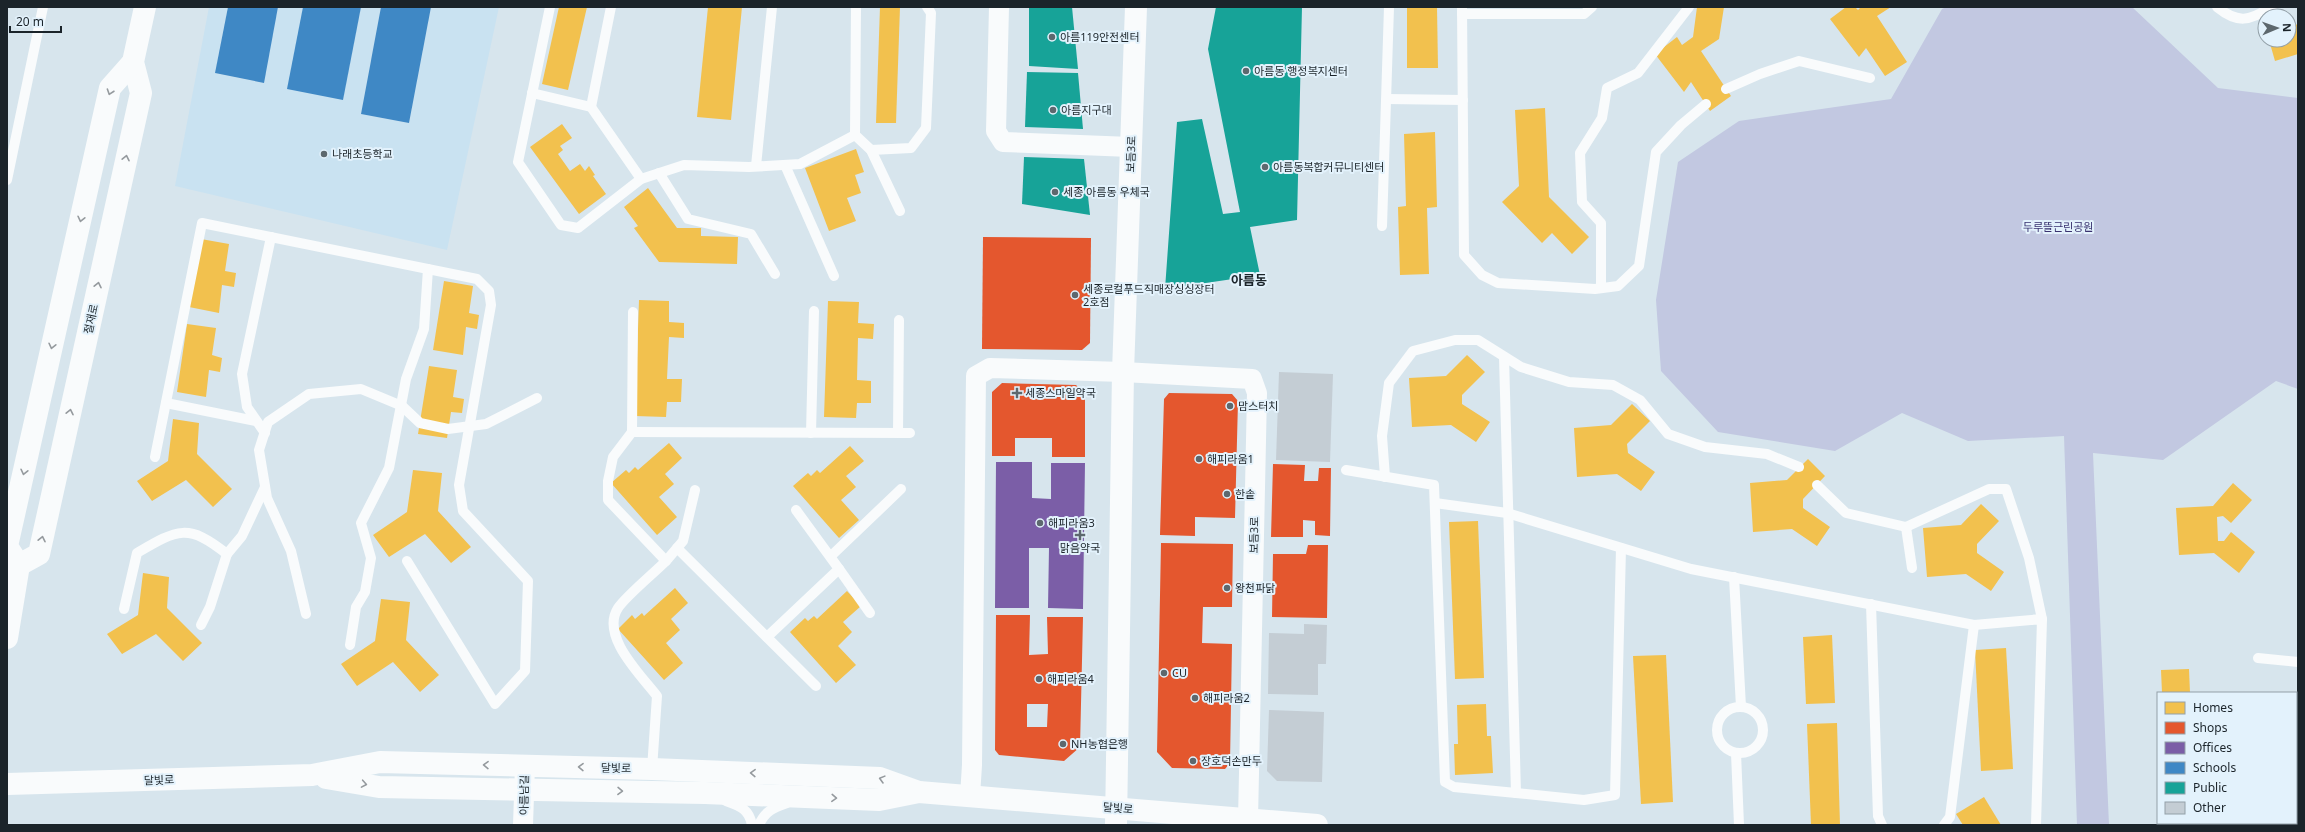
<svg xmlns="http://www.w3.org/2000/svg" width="2305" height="832" viewBox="0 0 2305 832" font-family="'Noto Sans','Noto Sans KR',sans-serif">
  <rect width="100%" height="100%" fill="#d7e5ed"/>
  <path fill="#c9e2f1" d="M209,7H228L215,73L263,83L278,7H381L361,114L409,123L431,7H499L447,250L175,186Z"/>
  <g fill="#c2c8e1">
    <path d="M1946,7H2132L2218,88L2298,98V389L2276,381L2163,460L2093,453L2109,825H2077L2064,436L1968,441L1902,413L1835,451L1718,432L1661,371L1656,300L1678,162L1739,121L1891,99L1942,9Z"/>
    <path d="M2250,823H2296L2298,825H2250Z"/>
  </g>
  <g fill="#f2c14e">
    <path d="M559,7H587L568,90L542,84Z"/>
    <path d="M708,7H742L731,120L697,117Z"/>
    <path d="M880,7H900L896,123H876Z"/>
    <path d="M1407,7H1437L1438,68H1407Z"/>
    <path d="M1697,7H1724L1719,39L1701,51L1731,96L1710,111L1691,82L1684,92L1655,54L1677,37L1682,45L1693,37Z"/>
    <path d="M1846,7H1855L1858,10L1861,7H1891L1877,16L1907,62L1885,76L1866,48L1859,57L1830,19Z"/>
    <path d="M2298,24V54L2275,61L2269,40H2289V27Z"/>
    <path d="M1545,108L1549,197L1589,237L1572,254L1552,233L1542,243L1502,202L1519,186L1515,110Z"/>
    <path d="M562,124L572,138L560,146L563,150L558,154L570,171L580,164L585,171L589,166L595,175L593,176L606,194L579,214L530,147Z"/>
    <path d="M1435,132L1437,207L1427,208L1429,274L1400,275L1398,207L1406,206L1404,134Z"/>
    <path d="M856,149L864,172L855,175L861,193L847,198L856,221L829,231L805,168Z"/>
    <path d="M648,188L677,228H701V236L738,237L737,264L659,262L634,228L638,226L624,207Z"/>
    <path d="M201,239L229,244L225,271L236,273L234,287L222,285L219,313L189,307Z"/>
    <path d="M444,281L473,286L469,313L479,315L477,329L466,327L463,355L433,350Z"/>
    <path d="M639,300L669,301V322L684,323V338L669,337L667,379H682L681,402H667L666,417L635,416Z"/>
    <path d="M828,301L859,302L858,323L874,324L873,339L858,338L857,380L871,381V403H857L856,418L824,417Z"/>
    <path d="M187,324L216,328L212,355L222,358L220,372L209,370L206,397L177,392Z"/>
    <path d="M1467,355L1485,372L1462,395V404L1490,422L1476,442L1451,425L1412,427L1409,378L1446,376Z"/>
    <path d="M429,366L457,370L453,397L464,399L462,413L451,412L447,438L418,434Z"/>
    <path d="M1632,404L1650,421L1627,444L1628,453L1655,472L1641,491L1617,474L1577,477L1574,428L1611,425Z"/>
    <path d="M173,419L199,423L197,454L232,489L213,507L186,480L152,501L137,481L168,461Z"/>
    <path d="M669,443L682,458L665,474L674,484L659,497L677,517L657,535L611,483L626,470L629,473L635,467L638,470Z"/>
    <path d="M850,446L864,461L846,476L856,487L841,500L859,520L839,538L793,486L808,473L811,476L817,470L820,473Z"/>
    <path d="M1808,459L1825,476L1803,499V508L1830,527L1817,546L1792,529L1753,532L1750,483L1787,480Z"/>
    <path d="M413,470L442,473L438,511L471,547L451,563L425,534L389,557L373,535L407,512Z"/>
    <path d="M2233,483L2252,500L2231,523L2223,516L2217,517L2218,541H2224L2231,532L2255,552L2239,573L2214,553L2179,555L2176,508L2213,506Z"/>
    <path d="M1981,504L1999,521L1977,544V553L2004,572L1991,591L1966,574L1927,577L1923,528L1961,525Z"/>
    <path d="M1478,521L1484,678L1455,679L1449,522Z"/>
    <path d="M143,573L169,577L167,608L202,643L183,661L156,634L122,654L107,634L138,615Z"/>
    <path d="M675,588L688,603L671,619L680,630L666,643L683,663L664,680L618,629L632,615L635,619L642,613L644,616Z"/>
    <path d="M847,591L861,606L843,622L852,632L838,646L856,665L836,683L790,632L805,618L808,621L814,616L817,619Z"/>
    <path d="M381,599L410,602L406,640L439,675L420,692L393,662L357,686L341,664L375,641Z"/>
    <path d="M1832,635L1835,703L1806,704L1803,637Z"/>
    <path d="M2006,648L2013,769L1981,771L1975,650Z"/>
    <path d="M1666,655L1673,802L1641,804L1633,656Z"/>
    <path d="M2189,669L2190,693H2162L2161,670Z"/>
    <path d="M1486,704L1487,736H1491L1493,773L1455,775L1454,744H1458L1457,705Z"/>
    <path d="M1837,723L1840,825H1811L1807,724Z"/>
    <path d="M1984,797L2001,825H1963L1956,814Z"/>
  </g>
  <g fill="#e4572e" fill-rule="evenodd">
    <path d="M983,237L1091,238L1090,343L1082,350L982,349Z"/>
    <path d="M1002,383L1076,385L1085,394V457H1052V438H1015V456H992V392Z"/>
    <path d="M1169,393L1232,394L1238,401L1235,518L1195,517V536L1160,535L1164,399Z"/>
    <path d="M1273,464L1305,465L1304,481H1318L1319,468H1331L1330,536L1315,535V521L1303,520V537H1271Z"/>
    <path d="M1161,543L1233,544L1232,607H1203L1202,643L1232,644L1230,763L1225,769L1172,768L1157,752Z"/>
    <path d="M1308,545H1328L1327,618L1272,617L1273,554H1306Z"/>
    <path d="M996,615H1030L1029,655L1048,654L1047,617H1083L1080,747L1064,761L999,755L995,750ZM1027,704H1048L1047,727H1027Z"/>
  </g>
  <path fill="#7b5ea7" d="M996,462H1032V498L1051,499V463H1085L1083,609L1048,608L1049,548H1029V608H995Z"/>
  <g fill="#3f88c5">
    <path d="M228,7H278L264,83L215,73Z"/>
    <path d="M303,7H361L343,100L287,89Z"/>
    <path d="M381,7H431L409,123L361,114Z"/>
  </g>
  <g fill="#17a398">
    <path d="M1029,7H1072L1078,69L1029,66Z"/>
    <path d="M1216,7H1302L1297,220L1250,227L1260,275L1165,289L1177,122L1202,119L1223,214L1240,212L1208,49Z"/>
    <path d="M1027,72L1078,73L1083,129L1025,127Z"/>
    <path d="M1024,157L1084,159L1090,215L1022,204Z"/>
  </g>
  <g fill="#c4cdd4">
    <path d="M1279,372L1333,374L1330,462L1276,460Z"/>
    <path d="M1304,624L1327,625L1326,664H1318V695L1268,694L1269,633L1304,634Z"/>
    <path d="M1269,710L1324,712L1322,782L1277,781L1267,771Z"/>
  </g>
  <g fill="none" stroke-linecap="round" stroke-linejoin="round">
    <g stroke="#f9fbfc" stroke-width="10">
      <path d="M550,7L518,162L561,225L578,228L641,179L684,165L749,167L800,164L855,135L871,150L900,211"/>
      <path d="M1462,7L1464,255L1482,275L1498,283L1595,289L1618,286L1639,266L1656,152L1681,125L1706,104"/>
      <path d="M2217,7C2238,24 2249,21 2272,7"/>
      <path d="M1462,14H1584L1592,7"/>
      <path d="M1726,89L1760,74L1799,61L1870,78"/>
      <path d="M532,93L591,107L641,179"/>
      <path d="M1387,99L1463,100"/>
      <path d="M591,107L611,7"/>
      <path d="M855,135L856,7"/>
      <path d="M871,150L911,148L926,128L931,13L927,7"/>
      <path d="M785,165L834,276"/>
      <path d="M756,166L772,7"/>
      <path d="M659,173L688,219L751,234L775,274"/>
      <path d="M7,180L43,7"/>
      <path d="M1382,226L1389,7"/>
      <path d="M1601,288V223L1582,202L1580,153L1602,118L1607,88L1638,73L1689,7"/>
      <path d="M633,312L632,432L613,457L608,481V500L666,561C654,573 626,596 618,608C600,636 641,675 657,696L652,769"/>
      <path d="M166,403L256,421"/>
      <path d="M632,432L910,433"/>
      <path d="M265,433L247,407L242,374L271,237"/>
      <path d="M811,433L814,311"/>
      <path d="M898,433L899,320"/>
      <path d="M155,457L202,223L477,279L489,291L491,305L459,485L463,511L528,581L525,671L495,704L407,561"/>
      <path d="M1346,470L1434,485L1445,782L1454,787L1516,793L1504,357"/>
      <path d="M1385,477L1382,436L1389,383L1413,351L1455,340H1478L1521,367L1569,382L1613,385L1640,400L1668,434L1705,447L1767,454L1799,467"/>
      <path d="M1817,485L1846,513L1906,527L1989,489H2006L2029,558L2042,619"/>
      <path d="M1435,503L1507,513L1691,569L1974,625L2042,619L2036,825"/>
      <path d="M1906,527L1912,568"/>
      <path d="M677,548L816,686"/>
      <path d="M831,556L901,489"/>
      <path d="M666,561L683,541L695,490"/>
      <path d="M839,569L870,613"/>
      <path d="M1734,577L1741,707"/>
      <path d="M1871,604L1878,816L1882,825"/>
      <path d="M124,609L137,553C178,529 188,523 227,554L242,536L265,487"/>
      <path d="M306,614L291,551L267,498L259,450L268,422L309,394L361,389L402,406L420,423L448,429L486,424L537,398"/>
      <path d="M201,625L210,607L227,554"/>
      <path d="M767,637L839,569L796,510"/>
      <path d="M350,645L356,607L365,592L371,558L361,523L389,468L406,379L424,329L428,269"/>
      <path d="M2258,658L2298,662"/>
      <circle cx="1740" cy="730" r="23"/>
      <path d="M1736,753L1739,825"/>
      <path d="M1516,793L1584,800L1615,795L1621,548"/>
      <path d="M726,801C740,806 749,809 752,825"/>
      <path d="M759,825C765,811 773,808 787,803"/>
      <path d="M1944,825L1950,817L1974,625"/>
    </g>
    <g stroke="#f9fbfc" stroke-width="20">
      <path d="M999,7L996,131L1003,142L1131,147"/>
      <path d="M970,796L972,765L976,376L990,368L1123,372L1252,379L1257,393L1248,820"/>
      <path d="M523,825L525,766"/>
    </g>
    <g stroke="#f9fbfc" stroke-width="22">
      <path d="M19,565L39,554L141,93L133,62L145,7"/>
      <path d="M7,638L19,565L7,546L110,88L133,62"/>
      <path d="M326,778L379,787L705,793L879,800L919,792"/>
      <path d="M7,784L312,775L380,762L652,769L880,778L919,792L1317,825"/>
      <path d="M1116,825L1123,372L1136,7"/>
    </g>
  </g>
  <defs><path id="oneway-chevron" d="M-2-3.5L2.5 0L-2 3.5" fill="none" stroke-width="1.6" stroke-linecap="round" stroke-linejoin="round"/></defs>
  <g stroke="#959a9e">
    <use href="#oneway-chevron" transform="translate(110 92) rotate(109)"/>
    <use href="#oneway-chevron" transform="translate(126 158) rotate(-78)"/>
    <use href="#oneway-chevron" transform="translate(81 219) rotate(103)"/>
    <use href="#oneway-chevron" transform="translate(98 285) rotate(-78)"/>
    <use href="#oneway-chevron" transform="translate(52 346) rotate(103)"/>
    <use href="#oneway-chevron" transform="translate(70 412) rotate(-78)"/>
    <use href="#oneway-chevron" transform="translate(24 472) rotate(103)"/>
    <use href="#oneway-chevron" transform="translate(42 539) rotate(-78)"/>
    <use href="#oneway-chevron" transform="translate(486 765) rotate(-179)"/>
    <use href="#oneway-chevron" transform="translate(581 767) rotate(-179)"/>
    <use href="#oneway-chevron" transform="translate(753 773) rotate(-178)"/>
    <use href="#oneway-chevron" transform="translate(882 779) rotate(-165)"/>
    <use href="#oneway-chevron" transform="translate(364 784) rotate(10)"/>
    <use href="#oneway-chevron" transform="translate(620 791) rotate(1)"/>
    <use href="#oneway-chevron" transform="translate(834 798) rotate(3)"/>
  </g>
  <g fill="#5d686e" stroke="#e3f2fc" stroke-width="1.5">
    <circle cx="1052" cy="37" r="4"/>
    <circle cx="1246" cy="71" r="4"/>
    <circle cx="1053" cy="110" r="4"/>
    <circle cx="324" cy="154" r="4"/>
    <circle cx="1265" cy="167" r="4"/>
    <circle cx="1055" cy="192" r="4"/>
    <circle cx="1075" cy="295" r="4"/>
    <path d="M1015 387h4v4h4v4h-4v4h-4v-4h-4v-4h4z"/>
    <circle cx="1230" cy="406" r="4"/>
    <circle cx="1199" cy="459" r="4"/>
    <circle cx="1227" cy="494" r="4"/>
    <circle cx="1040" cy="523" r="4"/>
    <path d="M1078 529h4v4h4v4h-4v4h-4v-4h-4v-4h4z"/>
    <circle cx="1227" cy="588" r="4"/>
    <circle cx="1164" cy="673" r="4"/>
    <circle cx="1039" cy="679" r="4"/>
    <circle cx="1195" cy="698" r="4"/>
    <circle cx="1063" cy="744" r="4"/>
    <circle cx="1193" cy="761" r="4"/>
  </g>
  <g text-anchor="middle" stroke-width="4" stroke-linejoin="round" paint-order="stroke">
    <g font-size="11" fill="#1b242a" stroke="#e3f2fc" text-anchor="start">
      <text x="1060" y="41">아름119안전센터</text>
      <text x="1254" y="75">아름동 행정복지센터</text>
      <text x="1061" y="114">아름지구대</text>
      <text x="332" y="158">나래초등학교</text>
      <text x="1273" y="171">아름동복합커뮤니티센터</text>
      <text x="1063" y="196">세종 아름동 우체국</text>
      <text x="1083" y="293">세종로컬푸드직매장싱싱장터<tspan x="1083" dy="13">2호점</tspan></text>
      <text x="1025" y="397">세종스마일약국</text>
      <text x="1238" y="410">맘스터치</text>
      <text x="1207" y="463">해피라움1</text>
      <text x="1235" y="498">한솥</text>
      <text x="1048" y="527">해피라움3</text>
      <text x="1080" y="552" text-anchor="middle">맑음약국</text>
      <text x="1235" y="592">왕천파닭</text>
      <text x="1172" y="677">CU</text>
      <text x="1047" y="683">해피라움4</text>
      <text x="1203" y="702">해피라움2</text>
      <text x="1071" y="748">NH농협은행</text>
      <text x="1201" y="765">장호덕손만두</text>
    </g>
    <g font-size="11" fill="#1b242a" stroke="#e3f2fc">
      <text transform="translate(1131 154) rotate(-88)" y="4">보듬3로</text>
      <text transform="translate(91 319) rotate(-78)" y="4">절재로</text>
      <text transform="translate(1254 535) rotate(-89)" y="4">보듬3로</text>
      <text transform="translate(616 768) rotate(1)" y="4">달빛로</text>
      <text transform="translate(159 780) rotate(-2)" y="4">달빛로</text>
      <text transform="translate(524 795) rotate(-89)" y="4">아름남길</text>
      <text transform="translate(1118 808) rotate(5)" y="4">달빛로</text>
    </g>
    <g font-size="11" fill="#39326f" stroke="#e3f2fc">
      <text x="2058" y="231">두루뜰근린공원</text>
    </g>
    <g font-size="13" font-weight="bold" fill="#1b242a" stroke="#e3f2fc">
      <text x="1249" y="285">아름동</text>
    </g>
  </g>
  <rect width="2305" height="832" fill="none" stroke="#1b242a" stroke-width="16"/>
  <rect x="2157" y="692" width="140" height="132" fill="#e3f2fc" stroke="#93a0a8"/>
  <rect x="2165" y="702" width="20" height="12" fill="#f2c14e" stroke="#93a0a8"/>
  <text x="2193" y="712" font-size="12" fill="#1b242a">Homes</text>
  <rect x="2165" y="722" width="20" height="12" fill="#e4572e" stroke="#93a0a8"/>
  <text x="2193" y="732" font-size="12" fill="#1b242a">Shops</text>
  <rect x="2165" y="742" width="20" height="12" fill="#7b5ea7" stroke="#93a0a8"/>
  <text x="2193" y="752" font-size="12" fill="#1b242a">Offices</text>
  <rect x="2165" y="762" width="20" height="12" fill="#3f88c5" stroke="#93a0a8"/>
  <text x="2193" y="772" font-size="12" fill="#1b242a">Schools</text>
  <rect x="2165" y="782" width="20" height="12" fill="#17a398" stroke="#93a0a8"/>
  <text x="2193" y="792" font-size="12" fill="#1b242a">Public</text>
  <rect x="2165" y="802" width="20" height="12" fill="#c4cdd4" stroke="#93a0a8"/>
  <text x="2193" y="812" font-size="12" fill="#1b242a">Other</text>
  <g transform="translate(2277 28) rotate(88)"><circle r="19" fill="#e3f2fc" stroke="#93a0a8"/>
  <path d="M0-3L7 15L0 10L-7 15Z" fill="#5d686e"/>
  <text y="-6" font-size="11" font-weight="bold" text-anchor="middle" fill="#1b242a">N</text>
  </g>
  <path d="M10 26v6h51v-6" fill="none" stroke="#1b242a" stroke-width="2"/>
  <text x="16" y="26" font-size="12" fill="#1b242a" stroke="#e3f2fc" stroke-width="3" paint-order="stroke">20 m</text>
</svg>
